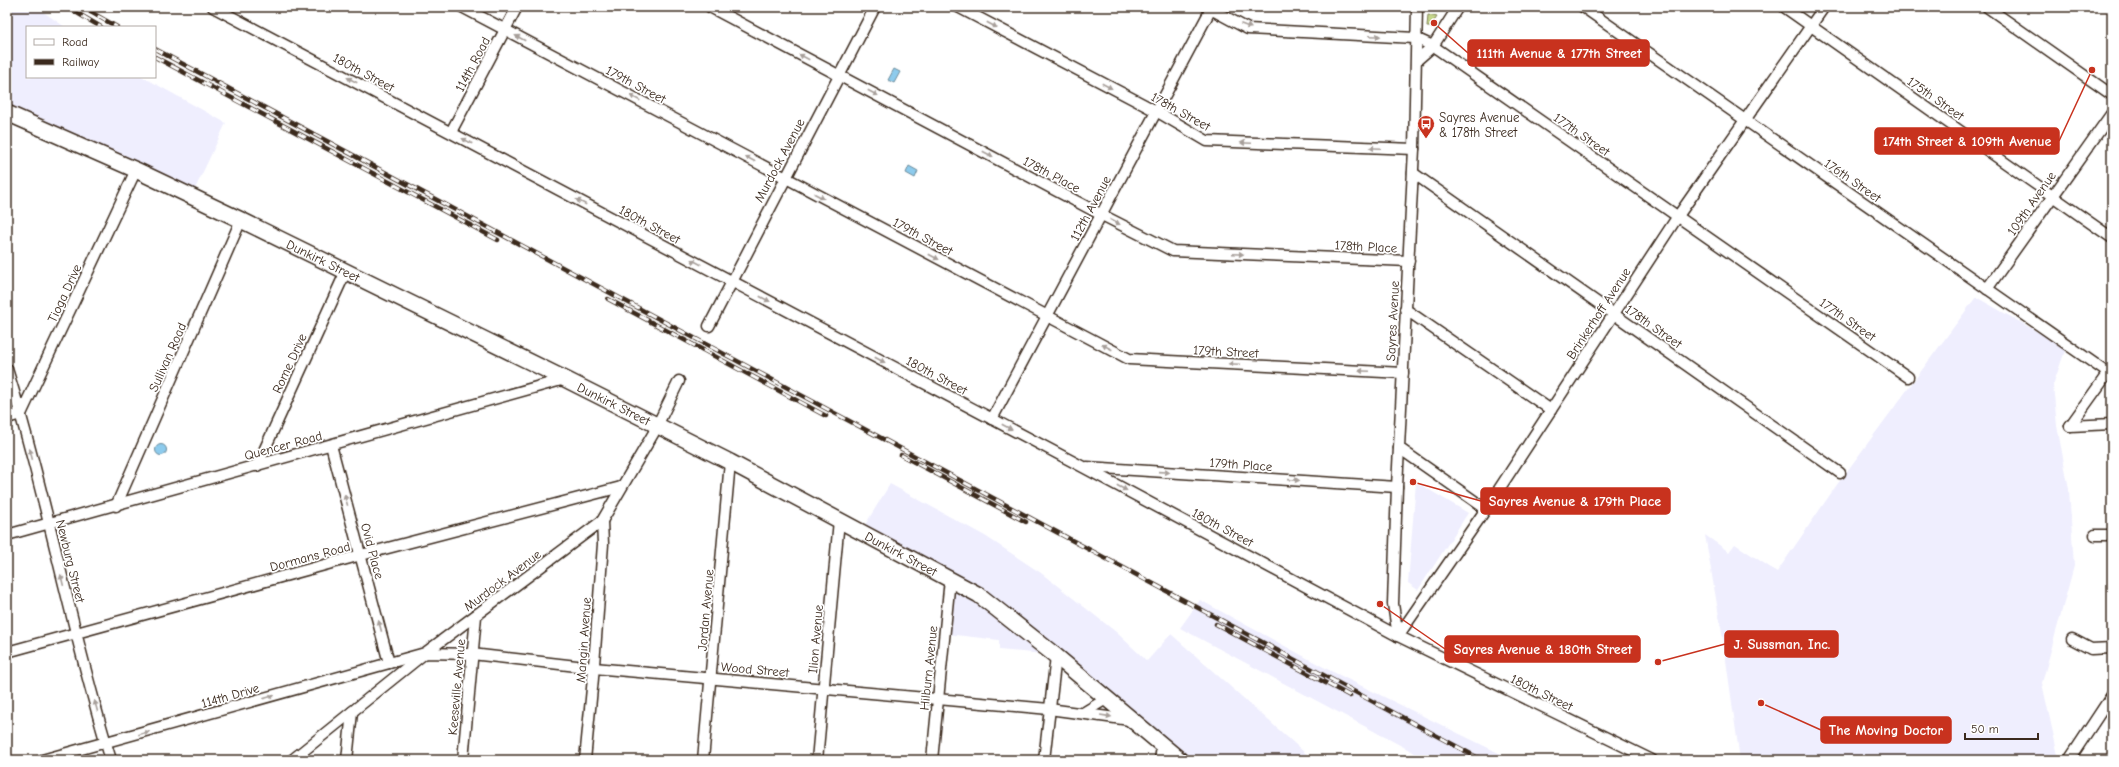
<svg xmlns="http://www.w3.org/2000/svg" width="2119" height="767" viewBox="0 0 2119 767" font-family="'Comic Neue',sans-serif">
  <rect width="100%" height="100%" fill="#fff"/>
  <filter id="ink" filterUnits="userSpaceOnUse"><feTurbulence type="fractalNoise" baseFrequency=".025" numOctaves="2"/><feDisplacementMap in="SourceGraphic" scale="8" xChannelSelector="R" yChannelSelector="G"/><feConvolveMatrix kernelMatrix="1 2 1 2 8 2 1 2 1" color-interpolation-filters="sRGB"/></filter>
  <g filter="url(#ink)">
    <g fill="#efeefe">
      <path d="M7,7H36L65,27H27V77H143L226,123L194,191L7,105Z"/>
      <path d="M1976,297L2066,348L2053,385L2057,426L2069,489L2074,566L2042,683L2059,760H1740L1723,639L1705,535L1729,552L1735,544L1777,572L1836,486Z"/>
      <path d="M1416,482L1468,513L1418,590L1408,583Z"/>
      <path d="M890,484L985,536L1041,573L1116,632L1147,661L1171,634L1313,760H1168L1044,654L999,650V640L938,633L943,583L857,538Z"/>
      <path d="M1200,600L1329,670L1513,760H1422L1413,752L1180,628Z"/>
    </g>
    <path fill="#c5d68b" stroke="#808054" d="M1428,15L1437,17L1430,27H1427Z"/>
    <g fill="#8dcbed" stroke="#6c8b9a">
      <path d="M894,69L900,72L894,83L888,80Z"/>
      <path d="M909,166L918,171L915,178L906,173Z"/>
      <circle cx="161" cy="450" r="5.5"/>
    </g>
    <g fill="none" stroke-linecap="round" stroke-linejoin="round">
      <defs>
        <g id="street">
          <path d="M213,7L1083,467L1398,636L1652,760"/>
          <path d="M462,7L1129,359L1403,373"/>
          <path d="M710,7L1102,215L1173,251L1409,261"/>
          <path d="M958,7L1156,111L1207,141L1414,149"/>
          <path d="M1207,7L1248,29L1415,38L1433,46L1908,377"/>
          <path d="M1583,7L2108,373L2070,426"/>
          <path d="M1784,7L2112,238"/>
          <path d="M1987,7L2112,95"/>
          <path d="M1417,60L1433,46L1458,7"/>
          <path d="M451,132L517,7"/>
          <path d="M1413,173L1840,473"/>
          <path d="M1987,289L2112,113"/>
          <path d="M1405,309L1551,410"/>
          <path d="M709,326L875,7"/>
          <path d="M7,369C47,497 71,631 111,760"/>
          <path d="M7,418L21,414L136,170"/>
          <path d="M992,419L1211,9"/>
          <path d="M2070,426L2112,424"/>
          <path d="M331,445L389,663"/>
          <path d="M1399,448L1486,509"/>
          <path d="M257,466L346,271"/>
          <path d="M1087,467L1397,487"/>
          <path d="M116,506L241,220"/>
          <path d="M7,535L565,379"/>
          <path d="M2095,535H2112"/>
          <path d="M1398,636L1486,509L1678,216L1824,7"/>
          <path d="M1398,636L1393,604L1397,487L1414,149L1417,7"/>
          <path d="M2072,639L2091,649L2112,648"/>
          <path d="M7,652L361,555L621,487"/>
          <path d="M1083,713L1106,699"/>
          <path d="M42,760L425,653L472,654L594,668L1049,709L1130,720"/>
          <path d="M292,760L425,653L602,521L653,434L679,381"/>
          <path d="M347,760L352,712"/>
          <path d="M463,760L476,616"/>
          <path d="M585,760L593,678L603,544L602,521"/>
          <path d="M703,760L730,462"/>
          <path d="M817,760L839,520"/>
          <path d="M932,760L950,579"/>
          <path d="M1044,760L1056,656"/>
          <path d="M1160,760L1162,746"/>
          <path d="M2069,760L2112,695"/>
        </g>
        <g id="secondary">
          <path id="s1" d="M7,113L136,170L241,220L565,379L730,462L979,595L1056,656L1180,760"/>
        </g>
      </defs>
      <use href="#street" stroke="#3b2a1e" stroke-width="13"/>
      <use href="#secondary" stroke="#3b2a1e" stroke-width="18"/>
      <use href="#street" stroke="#fff" stroke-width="10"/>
      <use href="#secondary" stroke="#fff" stroke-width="15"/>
      <defs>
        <g id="rail">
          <path d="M67,7L101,27"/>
          <path d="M82,7L117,27"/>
          <path d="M155,49L1482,760"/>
          <path d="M155,57L498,240"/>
          <path d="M608,299L826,416"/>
          <path d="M901,455L1026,522"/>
          <path d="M1216,624L1350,696"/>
        </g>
      </defs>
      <use href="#rail" stroke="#3b2a1e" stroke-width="4.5"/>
      <use href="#rail" stroke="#fff" stroke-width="3" stroke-dasharray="9" stroke-linecap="butt"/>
    </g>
    <defs><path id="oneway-solid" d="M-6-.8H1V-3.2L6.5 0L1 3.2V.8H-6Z"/></defs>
    <g fill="#a79f9a">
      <use href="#oneway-solid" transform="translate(992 25) rotate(28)"/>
      <use href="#oneway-solid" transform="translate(1246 26) rotate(21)"/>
      <use href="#oneway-solid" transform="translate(1375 36) rotate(3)"/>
      <use href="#oneway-solid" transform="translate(520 38) rotate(-152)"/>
      <use href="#oneway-solid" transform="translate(804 57) rotate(-152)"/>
      <use href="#oneway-solid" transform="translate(352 80) rotate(-152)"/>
      <use href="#oneway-solid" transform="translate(1107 86) rotate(28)"/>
      <use href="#oneway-solid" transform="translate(873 93) rotate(28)"/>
      <use href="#oneway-solid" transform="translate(635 98) rotate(-152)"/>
      <use href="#oneway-solid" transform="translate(467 141) rotate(-152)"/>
      <use href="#oneway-solid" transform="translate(1246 143) rotate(-178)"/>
      <use href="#oneway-solid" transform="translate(1375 148) rotate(-178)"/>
      <use href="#oneway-solid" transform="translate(988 154) rotate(28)"/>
      <use href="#oneway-solid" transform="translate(750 159) rotate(-152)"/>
      <use href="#oneway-solid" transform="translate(819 196) rotate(28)"/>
      <use href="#oneway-solid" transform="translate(581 202) rotate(-152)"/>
      <use href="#oneway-solid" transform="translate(1115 222) rotate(27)"/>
      <use href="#oneway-solid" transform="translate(1238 254) rotate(2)"/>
      <use href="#oneway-solid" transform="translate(934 257) rotate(28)"/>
      <use href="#oneway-solid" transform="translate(696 262) rotate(-152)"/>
      <use href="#oneway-solid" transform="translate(765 299) rotate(28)"/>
      <use href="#oneway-solid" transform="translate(1107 347) rotate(-153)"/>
      <use href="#oneway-solid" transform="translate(880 360) rotate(28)"/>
      <use href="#oneway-solid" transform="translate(1234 364) rotate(-177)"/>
      <use href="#oneway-solid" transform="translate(1364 371) rotate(-177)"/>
      <use href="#oneway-solid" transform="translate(1007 427) rotate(28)"/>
      <use href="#oneway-solid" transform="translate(31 454) rotate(-104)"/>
      <use href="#oneway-solid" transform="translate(1164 472) rotate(4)"/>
      <use href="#oneway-solid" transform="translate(1294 480) rotate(4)"/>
      <use href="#oneway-solid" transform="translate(1122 488) rotate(28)"/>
      <use href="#oneway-solid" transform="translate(346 500) rotate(-106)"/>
      <use href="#oneway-solid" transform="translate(62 580) rotate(-104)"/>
      <use href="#oneway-solid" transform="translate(380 626) rotate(-105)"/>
      <use href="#oneway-solid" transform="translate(269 697) rotate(-16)"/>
      <use href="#oneway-solid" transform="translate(96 706) rotate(-105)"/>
      <use href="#oneway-solid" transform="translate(1106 716) rotate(9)"/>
      <use href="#oneway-solid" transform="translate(144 733) rotate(-16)"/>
    </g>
  </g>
  <defs>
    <symbol id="bus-pin" viewBox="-11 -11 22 30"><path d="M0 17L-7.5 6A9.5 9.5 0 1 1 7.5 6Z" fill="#c8321e" stroke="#fff"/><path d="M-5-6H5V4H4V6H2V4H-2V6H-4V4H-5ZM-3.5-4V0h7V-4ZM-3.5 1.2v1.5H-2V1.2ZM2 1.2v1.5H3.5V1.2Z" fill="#fff"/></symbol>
  </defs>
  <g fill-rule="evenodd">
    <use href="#bus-pin" x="1416" y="114" width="20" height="27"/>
  </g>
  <g text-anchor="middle" stroke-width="3.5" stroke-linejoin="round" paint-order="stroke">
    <g font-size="13" fill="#3b2a1e" stroke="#fff">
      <text transform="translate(472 64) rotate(-62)" y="5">114th Road</text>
      <text transform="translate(364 72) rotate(28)" y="5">180th Street</text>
      <text transform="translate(636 84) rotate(28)" y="5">179th Street</text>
      <text transform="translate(1936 98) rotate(35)" y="5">175th Street</text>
      <text transform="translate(1181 111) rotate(29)" y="5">178th Street</text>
      <text transform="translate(1582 134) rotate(35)" y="5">177th Street</text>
      <text transform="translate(779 160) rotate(-62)" y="5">Murdock Avenue</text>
      <text transform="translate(1052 174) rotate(28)" y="5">178th Place</text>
      <text transform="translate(1853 180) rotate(35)" y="5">176th Street</text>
      <text transform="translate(2031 203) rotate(-55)" y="5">109th Avenue</text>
      <text transform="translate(1090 208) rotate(-62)" y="5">112th Avenue</text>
      <text transform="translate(650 224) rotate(28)" y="5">180th Street</text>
      <text transform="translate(923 236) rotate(28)" y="5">179th Street</text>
      <text transform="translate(1366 246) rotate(3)" y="5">178th Place</text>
      <text dy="5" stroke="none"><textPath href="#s1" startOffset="349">Dunkirk Street</textPath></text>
      <text transform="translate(64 293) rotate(-65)" y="5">Tioga Drive</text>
      <text transform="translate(1598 313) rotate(-57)" y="5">Brinkerhoff Avenue</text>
      <text transform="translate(1848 319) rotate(35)" y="5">177th Street</text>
      <text transform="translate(1392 321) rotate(-87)" y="5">Sayres Avenue</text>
      <text transform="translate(1654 326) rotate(35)" y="5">178th Street</text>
      <text transform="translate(1226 351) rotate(3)" y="5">179th Street</text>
      <text transform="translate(167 357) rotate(-66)" y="5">Sullivan Road</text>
      <text transform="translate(289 363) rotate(-65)" y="5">Rome Drive</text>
      <text transform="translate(937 375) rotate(28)" y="5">180th Street</text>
      <text dy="5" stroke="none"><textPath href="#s1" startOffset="673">Dunkirk Street</textPath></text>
      <text transform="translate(283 445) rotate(-15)" y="5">Quencer Road</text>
      <text transform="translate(1241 464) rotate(4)" y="5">179th Place</text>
      <text transform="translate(1223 527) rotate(28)" y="5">180th Street</text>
      <text transform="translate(373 551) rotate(75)" y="5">Ovid Place</text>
      <text dy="5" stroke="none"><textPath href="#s1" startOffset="997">Dunkirk Street</textPath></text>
      <text transform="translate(310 556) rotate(-15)" y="5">Dormans Road</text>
      <text transform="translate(71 561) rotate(76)" y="5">Newburg Street</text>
      <text transform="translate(502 580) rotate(-37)" y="5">Murdock Avenue</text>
      <text transform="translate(705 610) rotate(-85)" y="5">Jordan Avenue</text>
      <text transform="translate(815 639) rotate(-85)" y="5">Ilion Avenue</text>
      <text transform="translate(583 640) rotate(-86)" y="5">Mangin Avenue</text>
      <text transform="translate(928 668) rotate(-84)" y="5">Hilburn Avenue</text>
      <text transform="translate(755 669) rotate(5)" y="5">Wood Street</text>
      <text transform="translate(456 687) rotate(-85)" y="5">Keeseville Avenue</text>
      <text transform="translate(1542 692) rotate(26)" y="5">180th Street</text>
      <text transform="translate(230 695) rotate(-16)" y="5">114th Drive</text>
    </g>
    <g font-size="13" fill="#3b2a1e" stroke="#fff" text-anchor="start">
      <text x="1439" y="122">Sayres Avenue<tspan x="1439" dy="15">&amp; 178th Street</tspan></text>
    </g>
  </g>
  <path fill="none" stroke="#c8321e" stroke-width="1.5" d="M1434 23L1468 53M2092 70L2059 141M1413 482L1481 501M1658 662L1725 644M1380 604L1445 649M1761 703L1821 730"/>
  <g fill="#c8321e" stroke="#fff" stroke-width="1.5">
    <circle cx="1434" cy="23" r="4"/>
    <circle cx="2092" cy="70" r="4"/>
    <circle cx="1413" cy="482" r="4"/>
    <circle cx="1658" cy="662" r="4"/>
    <circle cx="1380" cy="604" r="4"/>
    <circle cx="1761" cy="703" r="4"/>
  </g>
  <g fill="#c8321e" stroke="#c8321e" stroke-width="1.5">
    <rect x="1468" y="40" width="181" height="26" rx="4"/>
    <rect x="1875" y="128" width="184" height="26" rx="4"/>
    <rect x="1481" y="488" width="189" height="26" rx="4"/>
    <rect x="1725" y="631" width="113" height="26" rx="4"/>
    <rect x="1445" y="636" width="195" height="26" rx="4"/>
    <rect x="1821" y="717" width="130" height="26" rx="4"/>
  </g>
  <g font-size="14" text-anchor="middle" font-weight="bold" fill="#fff">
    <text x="1559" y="58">111th Avenue &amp; 177th Street</text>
    <text x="1967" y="146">174th Street &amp; 109th Avenue</text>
    <text x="1575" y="506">Sayres Avenue &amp; 179th Place</text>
    <text x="1782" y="649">J. Sussman, Inc.</text>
    <text x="1543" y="654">Sayres Avenue &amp; 180th Street</text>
    <text x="1886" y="735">The Moving Doctor</text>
  </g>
  <rect width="2119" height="767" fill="none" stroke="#fff" stroke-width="24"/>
  <rect x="12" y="12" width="2095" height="743" fill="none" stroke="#3b2a1e" stroke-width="1.5" filter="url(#ink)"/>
  <rect x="26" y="26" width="130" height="52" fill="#ffffff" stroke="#b1aaa5"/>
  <rect x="34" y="39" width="20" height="6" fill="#ffffff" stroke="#b1aaa5"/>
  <text x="62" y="46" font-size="12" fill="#3b2a1e">Road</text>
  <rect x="34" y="59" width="20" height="6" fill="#3b2a1e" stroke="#b1aaa5"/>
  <text x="62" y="66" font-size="12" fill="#3b2a1e">Railway</text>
  <path d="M1965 733v6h73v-6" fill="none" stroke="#3b2a1e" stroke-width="2"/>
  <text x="1971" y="733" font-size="12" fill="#3b2a1e" stroke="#ffffff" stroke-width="3" paint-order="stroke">50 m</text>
</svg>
